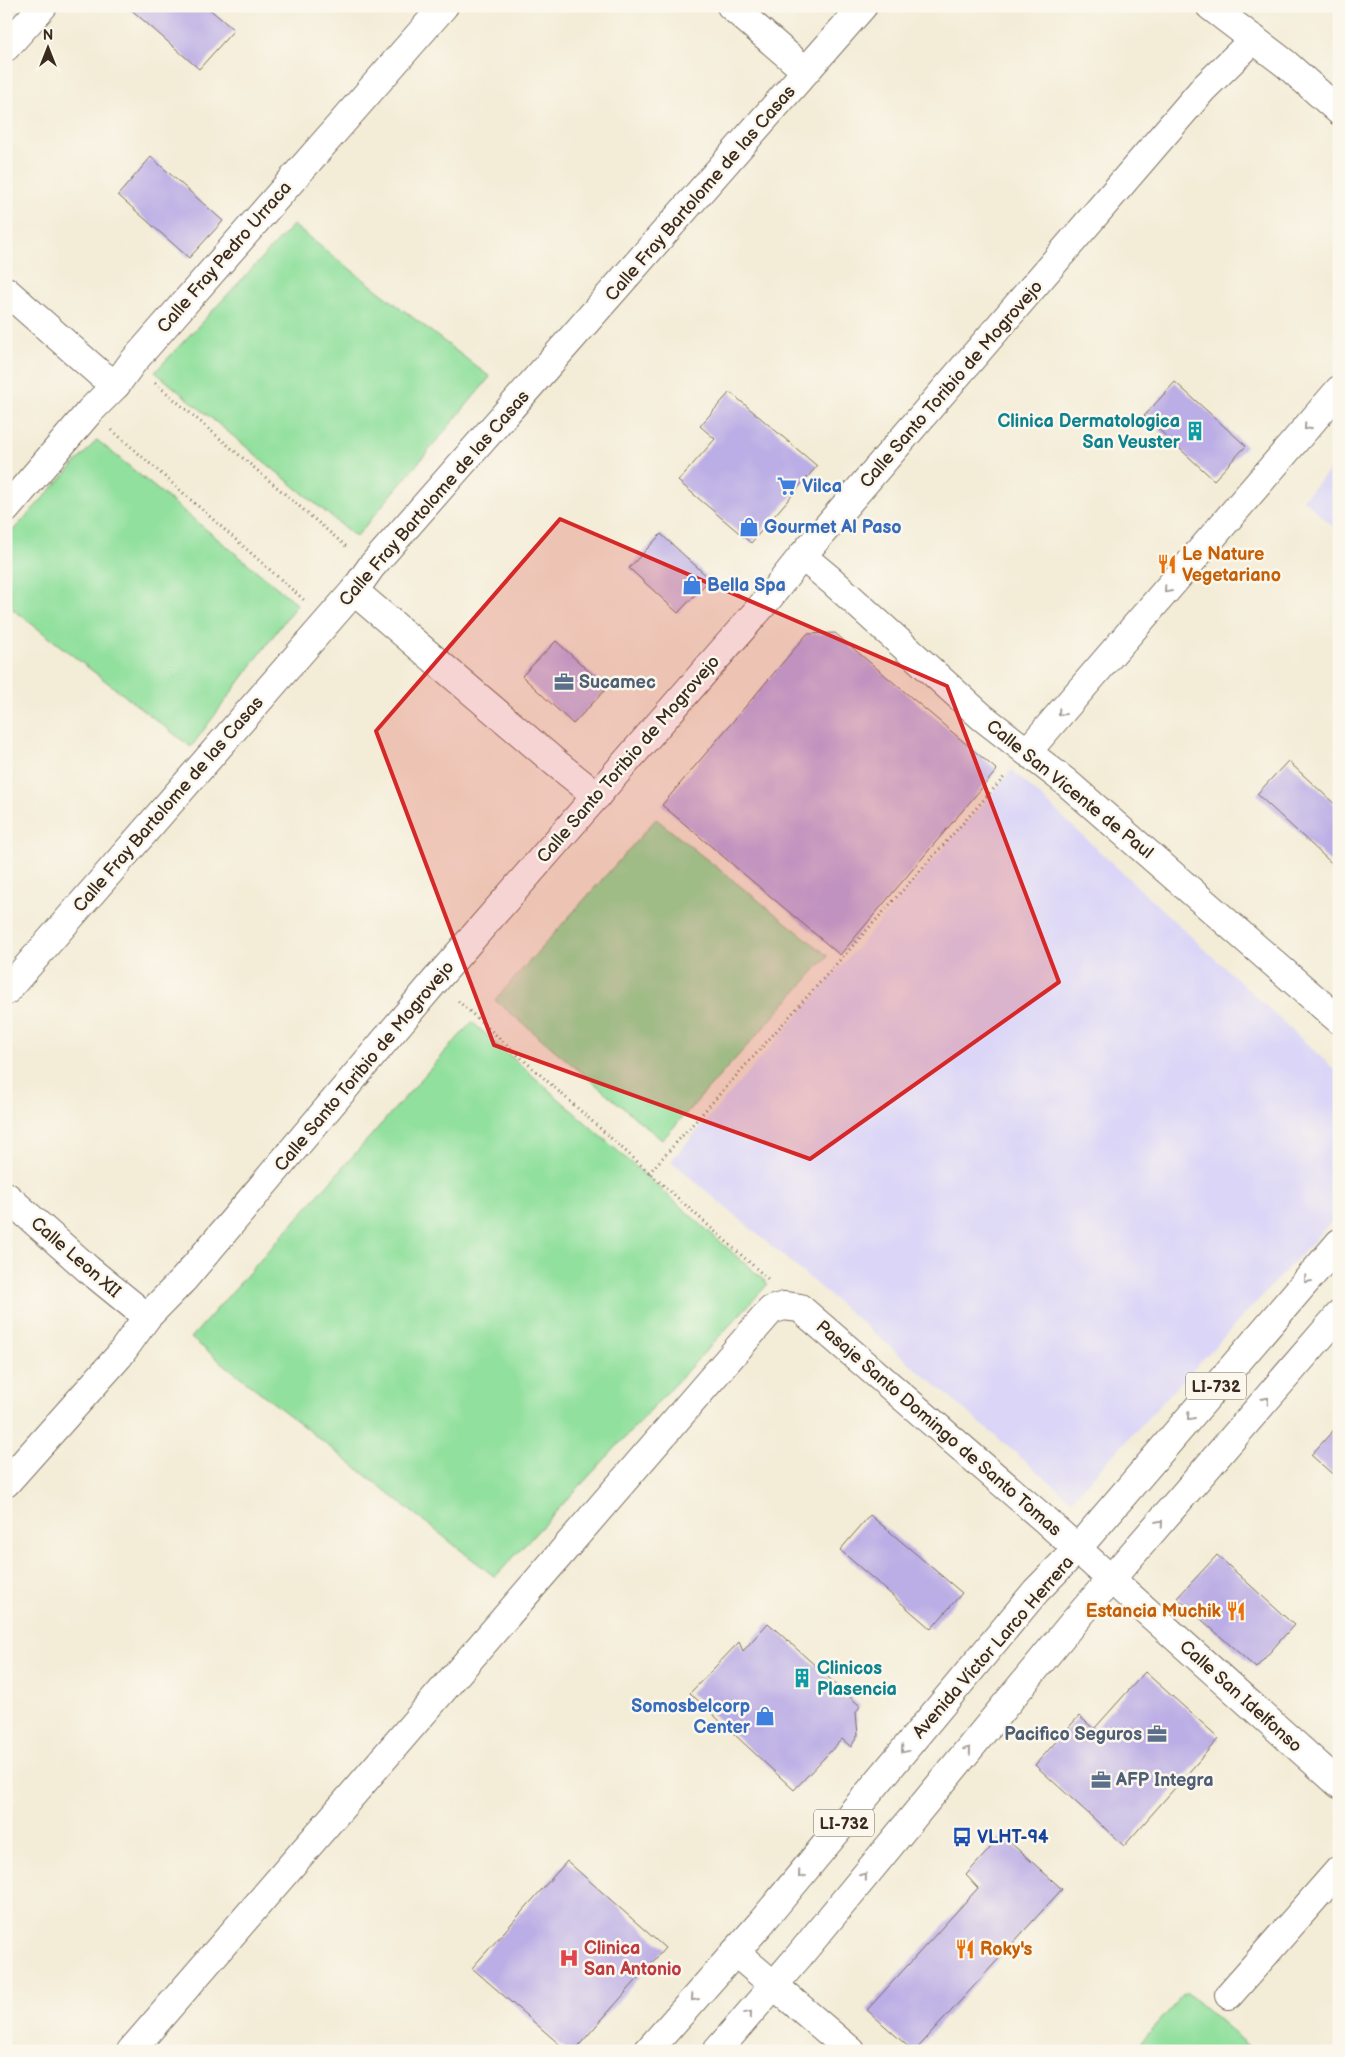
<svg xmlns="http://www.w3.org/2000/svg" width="1345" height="2057" viewBox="0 0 1345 2057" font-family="'Balsamiq Sans',sans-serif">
  <rect width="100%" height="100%" fill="#fbf7ec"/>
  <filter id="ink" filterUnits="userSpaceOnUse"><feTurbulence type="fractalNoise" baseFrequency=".02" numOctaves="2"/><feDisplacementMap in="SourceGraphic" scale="10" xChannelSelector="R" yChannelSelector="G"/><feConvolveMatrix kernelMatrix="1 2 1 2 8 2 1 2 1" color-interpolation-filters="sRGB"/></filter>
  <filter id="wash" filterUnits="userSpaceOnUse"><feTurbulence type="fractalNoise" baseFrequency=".0096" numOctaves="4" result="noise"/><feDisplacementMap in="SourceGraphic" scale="20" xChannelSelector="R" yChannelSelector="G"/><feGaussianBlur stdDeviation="1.12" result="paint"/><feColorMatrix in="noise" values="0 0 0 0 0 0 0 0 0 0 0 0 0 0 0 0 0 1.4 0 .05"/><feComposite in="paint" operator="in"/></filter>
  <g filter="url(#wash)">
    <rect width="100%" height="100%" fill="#f3ecd7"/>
    <g fill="#dbd6f7">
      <path d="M1339,460V532L1303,499Z"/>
      <path d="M1012,770L1339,1074V1214L1071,1500L671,1161Z"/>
    </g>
    <g fill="#92e09e" stroke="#66855e">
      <path d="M293,225L490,377L356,537L155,372Z"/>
      <path d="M97,440L297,604L191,747L6,604V538Z"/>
      <path d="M656,819L828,956L662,1140L495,1000Z"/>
      <path d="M472,1022L768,1284L495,1577L191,1338Z"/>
      <path d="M1186,1992L1255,2051H1133Z"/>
    </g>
    <g id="blocks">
      <g fill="#bbade5">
        <path d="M127,6H206L234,30L199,69Z"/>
        <path d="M151,157L223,221L189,258L118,195Z"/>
        <path d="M1175,382L1246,446L1214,480L1144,416Z"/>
        <path d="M730,392L817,466L751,543L678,481L715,439L700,426Z"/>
        <path d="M661,534L710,579L678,613L629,568Z"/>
        <path d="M835,633L997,770L840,955L662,805L807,634Z"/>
        <path d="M556,641L607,688L573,724L522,676Z"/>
        <path d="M1288,761L1339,808V870L1257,794Z"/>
        <path d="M1339,1424V1480L1311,1455Z"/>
        <path d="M870,1515L962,1593L931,1629L840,1550Z"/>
        <path d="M1217,1555L1294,1625L1256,1668L1177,1598Z"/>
        <path d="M768,1623L860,1706L856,1713L858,1735L851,1747L842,1739L794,1790L690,1693L739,1642L743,1651Z"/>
        <path d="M1145,1672L1219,1738L1124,1846L1035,1765L1079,1716L1094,1729Z"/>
        <path d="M1002,1835L1062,1889L915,2051H913L867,2010L978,1888L966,1875Z"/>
        <path d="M567,1861L665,1948L574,2051H567L472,1968Z"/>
      </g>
    </g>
  </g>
  <g filter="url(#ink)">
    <use href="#blocks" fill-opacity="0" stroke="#7b6e5f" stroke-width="1"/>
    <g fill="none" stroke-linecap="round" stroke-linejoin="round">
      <defs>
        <g id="minor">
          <path d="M731,6L806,71"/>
          <path d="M1210,6L1286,64L1339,111"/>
          <path d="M6,47L43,6"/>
          <path d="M6,291L99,373L116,385"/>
          <path d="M6,509L90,411L116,385L132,363L444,6"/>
          <path d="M802,556L832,581L982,717L1066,782L1339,1020"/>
          <path d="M354,591L557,764L597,796"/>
          <path d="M1027,752L1339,390"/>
          <path d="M6,991L354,591L371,567L863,6"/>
          <path d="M6,1196L88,1269L147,1317"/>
          <path d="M6,1483L119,1356L147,1317L184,1279L435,981L767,600L802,556L1203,89L1254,39"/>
          <path d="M735,1952L851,2051"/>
          <path d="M1229,1995L1339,1870"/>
          <path d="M131,2051L771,1310L784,1306L800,1308L1044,1519L1339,1784"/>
        </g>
        <g id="primary">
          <path d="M648,2051L760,1924L1036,1591L1077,1549L1339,1243"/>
          <path d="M717,2051L799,1956L1072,1624L1339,1315"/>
        </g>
      </defs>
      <use href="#minor" stroke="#7b6e5f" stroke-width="30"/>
      <use href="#primary" stroke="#7b6e5f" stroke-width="30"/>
      <g stroke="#7b6e5f" stroke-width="3" stroke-dasharray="1 4" stroke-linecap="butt">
        <path d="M155,383L348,548"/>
        <path d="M112,430L304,600"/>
        <path d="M458,1001L768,1279"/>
        <path d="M649,1173L1006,775"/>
      </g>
      <use href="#minor" stroke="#fff" stroke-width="28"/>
      <use href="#primary" stroke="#fff" stroke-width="28"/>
    </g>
    <defs><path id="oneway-chevron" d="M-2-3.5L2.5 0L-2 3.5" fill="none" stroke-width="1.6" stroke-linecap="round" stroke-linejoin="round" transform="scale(1.25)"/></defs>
    <g stroke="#a79f9a">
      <use href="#oneway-chevron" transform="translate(1307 427) rotate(131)"/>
      <use href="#oneway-chevron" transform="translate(1167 590) rotate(131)"/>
      <use href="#oneway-chevron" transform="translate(1061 713) rotate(131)"/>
      <use href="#oneway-chevron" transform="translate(1307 1280) rotate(131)"/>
      <use href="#oneway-chevron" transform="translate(1266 1400) rotate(-49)"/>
      <use href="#oneway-chevron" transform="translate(1190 1417) rotate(131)"/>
      <use href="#oneway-chevron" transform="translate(1160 1523) rotate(-49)"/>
      <use href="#oneway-chevron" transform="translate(904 1750) rotate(130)"/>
      <use href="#oneway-chevron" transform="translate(968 1750) rotate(-51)"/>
      <use href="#oneway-chevron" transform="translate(801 1875) rotate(130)"/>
      <use href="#oneway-chevron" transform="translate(864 1876) rotate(-51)"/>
      <use href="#oneway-chevron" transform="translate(694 1998) rotate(131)"/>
      <use href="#oneway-chevron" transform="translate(749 2014) rotate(-50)"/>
    </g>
  </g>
  <path fill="#d62828" fill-opacity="0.2" stroke="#d62828" stroke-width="4" stroke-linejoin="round" d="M560,519L947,686L1059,982L810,1159L494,1045L376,731Z"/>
  <defs>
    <symbol id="building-bare" viewBox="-9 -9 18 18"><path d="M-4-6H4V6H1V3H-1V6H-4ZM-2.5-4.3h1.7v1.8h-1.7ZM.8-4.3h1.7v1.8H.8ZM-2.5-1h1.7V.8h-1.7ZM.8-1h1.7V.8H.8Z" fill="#0f9aa8" stroke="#fbf7ec" stroke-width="2.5" paint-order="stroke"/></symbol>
    <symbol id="supermarket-bare" viewBox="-9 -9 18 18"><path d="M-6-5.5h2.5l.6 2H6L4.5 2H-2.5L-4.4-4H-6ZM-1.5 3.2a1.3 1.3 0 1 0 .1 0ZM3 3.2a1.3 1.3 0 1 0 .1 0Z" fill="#3f7fe0" stroke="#fbf7ec" stroke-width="2.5" paint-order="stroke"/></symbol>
    <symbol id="shop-bare" viewBox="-9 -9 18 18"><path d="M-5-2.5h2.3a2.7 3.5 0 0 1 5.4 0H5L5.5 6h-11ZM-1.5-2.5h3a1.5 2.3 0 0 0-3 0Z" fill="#3f7fe0" stroke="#fbf7ec" stroke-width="2.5" paint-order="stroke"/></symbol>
    <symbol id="restaurant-bare" viewBox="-9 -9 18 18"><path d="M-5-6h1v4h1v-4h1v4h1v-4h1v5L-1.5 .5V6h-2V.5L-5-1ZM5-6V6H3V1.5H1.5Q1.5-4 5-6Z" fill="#e8710a" stroke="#fbf7ec" stroke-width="2.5" paint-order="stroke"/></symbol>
    <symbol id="office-bare" viewBox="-9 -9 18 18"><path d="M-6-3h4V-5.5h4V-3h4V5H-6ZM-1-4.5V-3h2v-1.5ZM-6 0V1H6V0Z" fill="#5c6f8a" stroke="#fbf7ec" stroke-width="2.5" paint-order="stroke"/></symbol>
    <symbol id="bus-bare" viewBox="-9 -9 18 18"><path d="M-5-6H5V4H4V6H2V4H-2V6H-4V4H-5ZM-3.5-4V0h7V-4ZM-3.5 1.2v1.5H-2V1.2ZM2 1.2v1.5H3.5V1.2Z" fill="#1a4fb4" stroke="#fbf7ec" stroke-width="2.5" paint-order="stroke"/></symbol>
    <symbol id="hospital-bare" viewBox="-9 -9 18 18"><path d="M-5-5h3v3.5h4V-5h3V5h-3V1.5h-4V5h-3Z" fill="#e0444e" stroke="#fbf7ec" stroke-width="2.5" paint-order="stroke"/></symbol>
  </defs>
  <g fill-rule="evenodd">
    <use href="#building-bare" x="1181" y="417" width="28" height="28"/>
    <use href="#supermarket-bare" x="773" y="472" width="28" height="28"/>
    <use href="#shop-bare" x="735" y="513" width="28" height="28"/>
    <use href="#restaurant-bare" x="1153" y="550" width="28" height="28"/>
    <use href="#shop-bare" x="678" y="571" width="28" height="28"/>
    <use href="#office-bare" x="550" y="668" width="28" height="28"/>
    <use href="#restaurant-bare" x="1222" y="1597" width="28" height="28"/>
    <use href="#building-bare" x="788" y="1664" width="28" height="28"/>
    <use href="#shop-bare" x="751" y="1702" width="28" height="28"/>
    <use href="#office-bare" x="1143" y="1720" width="28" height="28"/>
    <use href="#office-bare" x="1087" y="1766" width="28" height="28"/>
    <use href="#bus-bare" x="948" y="1823" width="28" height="28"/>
    <use href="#restaurant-bare" x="951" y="1935" width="28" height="28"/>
    <use href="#hospital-bare" x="555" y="1944" width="28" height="28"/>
  </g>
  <g text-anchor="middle" stroke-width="5" stroke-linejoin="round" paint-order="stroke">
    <g fill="#fbf7ec" stroke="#75685c" stroke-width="1">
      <rect x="1186" y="1372.5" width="60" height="27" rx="4"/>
      <rect x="814" y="1809.5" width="60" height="27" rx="4"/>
    </g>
    <g font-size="16" font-weight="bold" fill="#3b2a1e">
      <text x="1216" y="1392">LI-732</text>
      <text x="844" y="1829">LI-732</text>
    </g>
    <g font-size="18" fill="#3b2a1e" stroke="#fbf7ec">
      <text transform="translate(700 193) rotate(-49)" y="6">Calle Fray Bartolome de las Casas</text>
      <text transform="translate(224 257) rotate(-49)" y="6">Calle Fray Pedro Urraca</text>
      <text transform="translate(951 384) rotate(-49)" y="6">Calle Santo Toribio de Mogrovejo</text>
      <text transform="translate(434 498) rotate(-49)" y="6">Calle Fray Bartolome de las Casas</text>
      <text transform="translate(628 759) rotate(-49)" y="6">Calle Santo Toribio de Mogrovejo</text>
      <text transform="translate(1070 789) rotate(39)" y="6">Calle San Vicente de Paul</text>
      <text transform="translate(168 804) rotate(-49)" y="6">Calle Fray Bartolome de las Casas</text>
      <text transform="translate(364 1066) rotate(-50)" y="6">Calle Santo Toribio de Mogrovejo</text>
      <text transform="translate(76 1257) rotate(41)" y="6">Calle Leon XII</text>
      <text transform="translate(939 1428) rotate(41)" y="6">Pasaje Santo Domingo de Santo Tomas</text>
      <text transform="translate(993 1647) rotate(-49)" y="6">Avenida Víctor Larco Herrera</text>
      <text transform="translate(1241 1696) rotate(42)" y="6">Calle San Idelfonso</text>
    </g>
    <g font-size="18" font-weight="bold" fill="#0d838f" stroke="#fbf7ec" text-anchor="end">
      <text x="1180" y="427">Clinica Dermatologica<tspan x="1180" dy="21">San Veuster</tspan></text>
      <text x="817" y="1674" text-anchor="start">Clinicos<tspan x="817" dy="21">Plasencia</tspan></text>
    </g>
    <g font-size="18" font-weight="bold" fill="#366cbe" stroke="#fbf7ec" text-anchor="start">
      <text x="802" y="492">Vilca</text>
      <text x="764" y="533">Gourmet Al Paso</text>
      <text x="707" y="591">Bella Spa</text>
      <text x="750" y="1712" text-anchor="end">Somosbelcorp<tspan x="750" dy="21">Center</tspan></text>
    </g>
    <g font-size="18" font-weight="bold" fill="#c56008" stroke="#fbf7ec" text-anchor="start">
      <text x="1182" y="560">Le Nature<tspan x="1182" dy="21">Vegetariano</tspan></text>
      <text x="1221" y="1617" text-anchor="end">Estancia Muchik</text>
      <text x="980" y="1955">Roky's</text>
    </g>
    <g font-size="18" font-weight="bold" fill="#4e5e75" stroke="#fbf7ec" text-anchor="start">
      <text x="579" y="688">Sucamec</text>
      <text x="1142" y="1740" text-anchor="end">Pacifico Seguros</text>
      <text x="1116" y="1786">AFP Integra</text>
    </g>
    <g font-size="18" font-weight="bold" fill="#164399" stroke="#fbf7ec" text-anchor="start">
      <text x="977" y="1843">VLHT-94</text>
    </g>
    <g font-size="18" font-weight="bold" fill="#be3a42" stroke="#fbf7ec" text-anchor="start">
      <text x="584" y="1954">Clinica<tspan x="584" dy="21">San Antonio</tspan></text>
    </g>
  </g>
  <rect width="1345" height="2057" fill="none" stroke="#fbf7ec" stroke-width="25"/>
  <g transform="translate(48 48)" stroke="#fbf7ec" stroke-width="4" paint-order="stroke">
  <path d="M0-4L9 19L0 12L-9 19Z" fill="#3b2a1e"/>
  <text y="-8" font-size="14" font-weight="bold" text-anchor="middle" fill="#3b2a1e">N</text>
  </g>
</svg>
